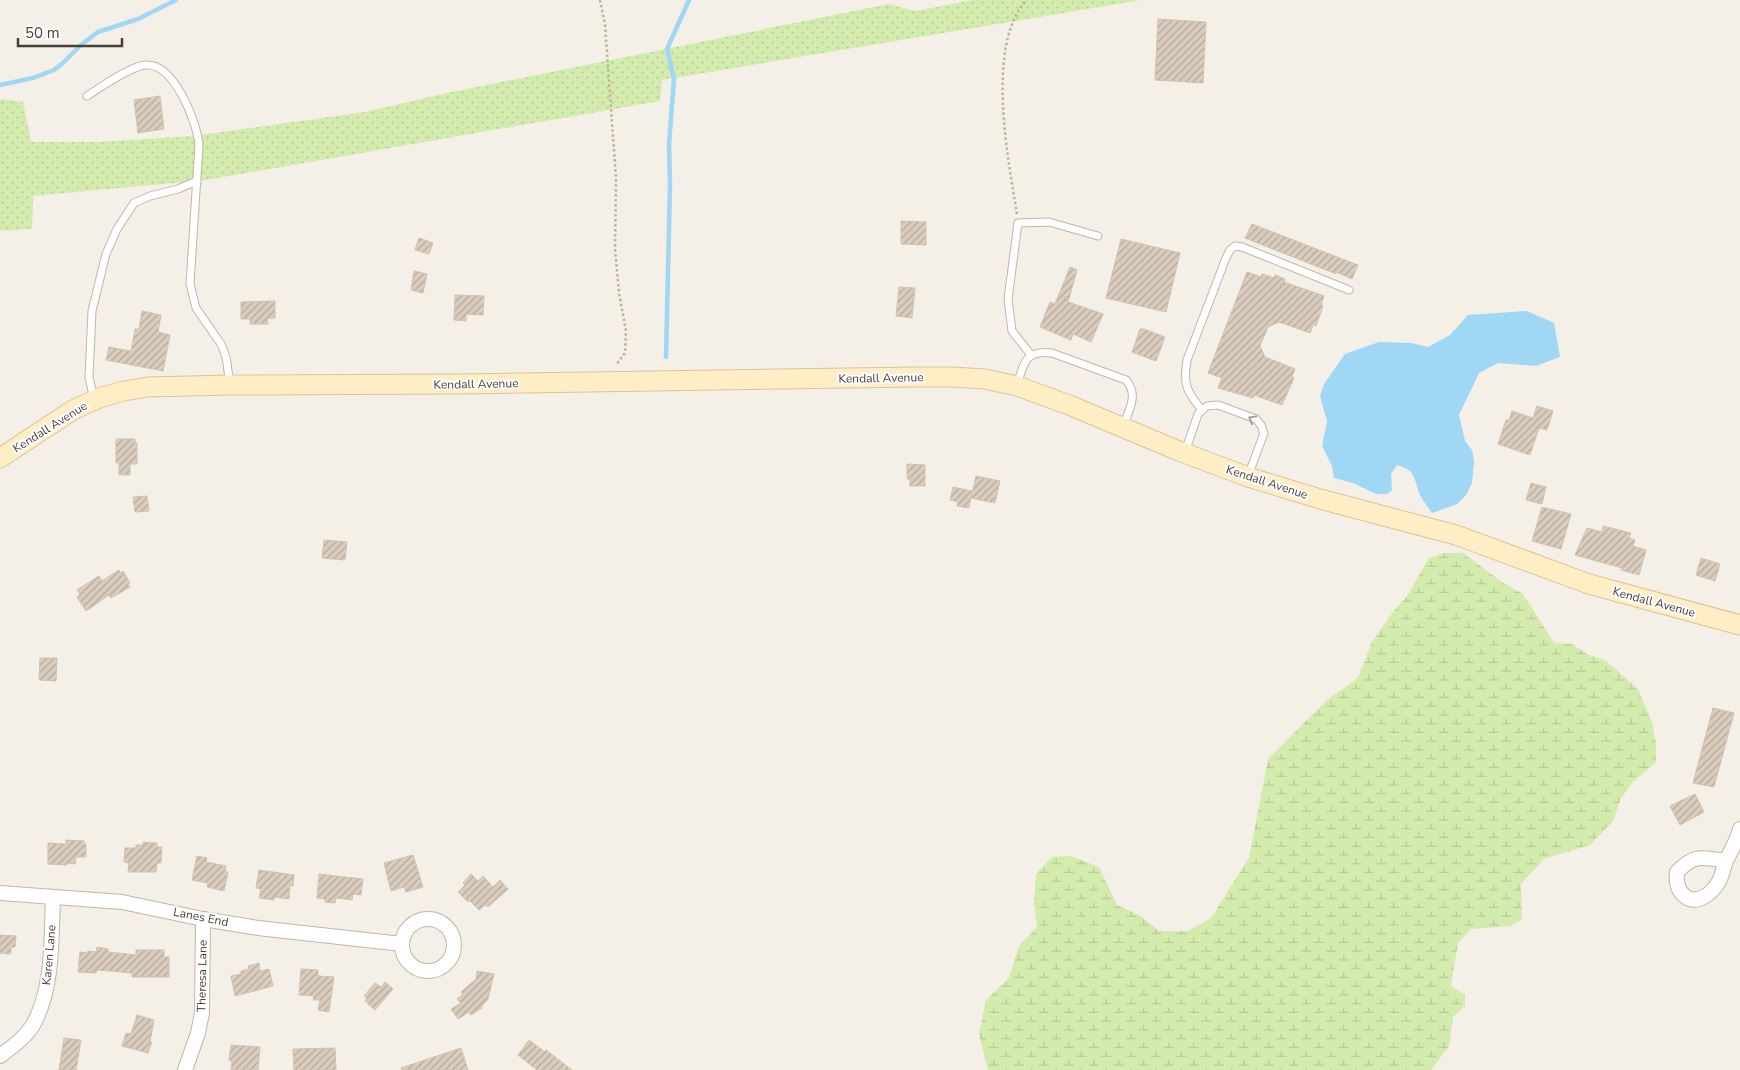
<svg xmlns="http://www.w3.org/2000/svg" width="1740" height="1070" viewBox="0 0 1740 1070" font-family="'Nunito Sans',sans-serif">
  <defs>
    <pattern id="green-dots" width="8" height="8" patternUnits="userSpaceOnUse" patternTransform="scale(1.25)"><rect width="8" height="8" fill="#d3ebad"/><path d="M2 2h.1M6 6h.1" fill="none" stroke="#b7cb95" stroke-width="1.8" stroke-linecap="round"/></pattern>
    <pattern id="wetland-marsh" width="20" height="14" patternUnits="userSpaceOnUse" patternTransform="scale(1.25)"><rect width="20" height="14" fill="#d3ebad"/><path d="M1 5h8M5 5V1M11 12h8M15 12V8" fill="none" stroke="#b7cb95"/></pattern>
    <pattern id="building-hatch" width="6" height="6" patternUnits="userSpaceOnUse" patternTransform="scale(1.25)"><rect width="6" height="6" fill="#dacdbe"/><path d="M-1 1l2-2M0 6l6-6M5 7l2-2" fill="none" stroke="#b3a89b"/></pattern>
  </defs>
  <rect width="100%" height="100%" fill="#f4efe7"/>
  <path fill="url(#green-dots)" d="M973,0H1141L662,80L660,101L206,180L33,196L32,229L0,231V99L23,102L31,142H100L194,136L365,112L447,93L889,4L915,11Z"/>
  <path fill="url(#wetland-marsh)" d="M1445,553H1463L1502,582L1523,594L1554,643L1572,644L1589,655L1605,660L1638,689L1652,722L1656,744V762L1633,782L1620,800L1613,821L1590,845L1544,859L1521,884L1522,919L1511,926L1471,929L1458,943L1451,986L1465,995V1006L1453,1017L1449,1046L1431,1070H988L979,1034L986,1000L1009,978L1019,946L1037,927L1034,903L1036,874L1052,857L1071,856L1099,867L1117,905L1141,916L1159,931H1188L1211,918L1249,858L1268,759L1328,699L1358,678L1372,642L1393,612L1407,596L1429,558Z"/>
  <path fill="#9fd7f5" d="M1527,311L1554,323L1560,357L1536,366L1498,363L1479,373L1459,415L1465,441L1472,450L1474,461L1472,483L1466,495L1457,504L1432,513C1428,507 1423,501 1420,495C1414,479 1416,470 1397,465L1391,474L1392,490L1387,494H1376L1353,483L1334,478L1332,466L1322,446L1327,421L1320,396L1324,384L1345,354L1379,342L1411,343L1428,347L1450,335L1468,315Z"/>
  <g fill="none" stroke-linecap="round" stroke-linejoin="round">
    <g stroke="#9fd7f5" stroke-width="4.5">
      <path d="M0,85L33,78L54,70L63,63L81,45L98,32L138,19L176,0"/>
      <path d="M666,357L670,185L669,144L674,79L667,49L689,0"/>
    </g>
  </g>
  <g fill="url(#building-hatch)" stroke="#d2c2ae">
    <path d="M1158,19L1206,22L1203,83L1155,80Z"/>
    <path d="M160,96L164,129L138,133L134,100Z"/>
    <path d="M901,221L926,222V245L901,244Z"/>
    <path d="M1252,224L1358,265L1352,279L1336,272V274L1245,238Z"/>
    <path d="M419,238L433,243L429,254L415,250Z"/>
    <path d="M1121,239L1180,253L1166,312L1106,298Z"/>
    <path d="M1070,267L1077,270L1068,302L1103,314L1091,342L1073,334L1071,340L1040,327L1050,302L1055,304Z"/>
    <path d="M414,271L427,274L423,293L411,290Z"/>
    <path d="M1247,272L1261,277L1262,274L1274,278L1275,275L1285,279L1284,282L1324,296L1321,305L1323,306L1316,326L1313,325L1310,333L1279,322L1268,327L1260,346L1265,357L1295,369L1292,376L1294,378L1282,405L1254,395L1253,398L1218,388L1222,378L1208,373Z"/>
    <path d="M899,287L915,288L912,318L896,316Z"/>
    <path d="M455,295L484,296L483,315L466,314V321L454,320Z"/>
    <path d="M275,301V318L267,319L268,324H250V319H241V302Z"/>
    <path d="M142,311L161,315L158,332L170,335L163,371L106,360L109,347L131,351L135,329H139Z"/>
    <path d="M1140,329H1144L1165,337L1156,361L1132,352Z"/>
    <path d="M1537,406L1553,411L1547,430L1539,428L1530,455L1498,444L1506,420H1509L1512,411L1533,418Z"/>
    <path d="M116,439H135V443H137V464H130V475H119V463H116Z"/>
    <path d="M907,464L925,465V486H910V479H907Z"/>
    <path d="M976,476L1000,481L995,503L971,498Z"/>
    <path d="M1531,483L1546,487L1542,504L1526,500Z"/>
    <path d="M953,487L972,491L969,508L957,506L958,502L950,500Z"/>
    <path d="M147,496L149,511L135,512L133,497Z"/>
    <path d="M1542,507L1571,514L1561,549L1532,541Z"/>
    <path d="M1603,526L1631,533L1629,538L1635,540L1633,546L1646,550L1639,575L1621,570L1622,568L1575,555L1587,528L1602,532Z"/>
    <path d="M324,540L347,542L345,560L322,558Z"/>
    <path d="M1701,558L1720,564L1715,581L1696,575Z"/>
    <path d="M119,570L121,573L123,571L130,583L128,584L130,587L111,598L109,595L86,611L77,597L80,595L77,590L99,576L102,581Z"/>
    <path d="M40,658H57L56,681L39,680Z"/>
    <path d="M1713,708L1734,713L1714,787L1693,783Z"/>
    <path d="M1695,794L1704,812L1680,825L1670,806Z"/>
    <path d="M66,840L84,841V844H86V857H76L75,864L67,863V865L48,864V843L66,844Z"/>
    <path d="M143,842L157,843V847H162L161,863H157L156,872H128L129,863L124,862L125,848H136V845H143Z"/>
    <path d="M413,855L423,887L406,892L404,887L391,891L384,863Z"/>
    <path d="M197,856L207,858L206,862L226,866L225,872H228L224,891L207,887L208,883L192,880Z"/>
    <path d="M259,870L294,875L293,886L290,885L289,899L274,897V900L259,898L261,889L256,888Z"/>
    <path d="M319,874L363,879L361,895L353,894L352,900L336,898L335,903L325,902V899L317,898Z"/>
    <path d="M471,874L478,881L483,876L493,887L500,880L508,889L488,907L485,905L479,910L469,900L468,902L458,892L465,885L463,883Z"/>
    <path d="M0,935L16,936L15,947H11V954L0,953Z"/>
    <path d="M97,947L108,949V952L136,955V950H164V957H169V977H132V973L97,970L96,973L78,972L80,952L88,953V951L96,952Z"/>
    <path d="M259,963L260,971L269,969L273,986L235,996L231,976L241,974V971L249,969L248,966Z"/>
    <path d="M301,969L318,970V976L334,977L329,1012L318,1010L320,1000H313L314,996L299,995Z"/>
    <path d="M477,971L494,974L488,999L481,1007L482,1008L471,1015L469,1012L458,1019L451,1009L461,1003L457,999L463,994L461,992L476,979Z"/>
    <path d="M385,982L393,989L375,1010L365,1001L367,998L364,996L375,983L381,987Z"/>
    <path d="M137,1015L154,1020L150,1042H152L148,1053L122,1046L126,1033L131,1034Z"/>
    <path d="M64,1038L81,1040L76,1070H59Z"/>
    <path d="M529,1040L545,1052L546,1050L572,1070H537L518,1055Z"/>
    <path d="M231,1045L260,1047L258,1070H231L232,1061L229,1060Z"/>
    <path d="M335,1048L336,1070H294L293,1049Z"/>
    <path d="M461,1048L468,1070H402L401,1068Z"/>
  </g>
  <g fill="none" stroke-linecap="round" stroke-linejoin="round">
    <defs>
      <g id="lane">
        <path d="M87,96C101,87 129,67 145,65C174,62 197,122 199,145L190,284L196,308L221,344L226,357L230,384"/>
        <path d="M1031,355L1012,331L1008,299L1018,223L1049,222L1098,236"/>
        <path d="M1017,385C1024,363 1025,350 1052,353L1126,380C1139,395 1129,410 1123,426"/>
        <path d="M94,400L89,377L92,311L106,254L117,229L134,203L150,196L178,189L197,181"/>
        <path d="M1202,410C1186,391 1183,384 1187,360L1226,258L1230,250L1235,246L1242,247L1349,290"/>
        <path d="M1185,452L1198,414L1207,406L1218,405L1256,419L1261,425L1264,433L1248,476"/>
      </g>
      <g id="street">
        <path d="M1726,861C1702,857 1694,854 1677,872C1676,881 1677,891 1686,897C1697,905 1712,893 1718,883C1722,877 1723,868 1726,861C1731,850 1737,841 1740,829"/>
        <path d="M0,893L122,902L203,919L258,928L402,944"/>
        <circle cx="428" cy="945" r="26"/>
        <path d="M0,1056C12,1047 25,1038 33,1025C54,987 51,938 53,897"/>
        <path d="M185,1070L198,1033L202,1013L203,919"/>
      </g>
      <path id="secondary" d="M0,458L73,410L99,398L124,391L148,387L230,385L458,384L917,377H951L985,379L1017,386L1069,405L1179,451L1248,477L1320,499L1456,535L1589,584L1740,625"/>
    </defs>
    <use href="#lane" stroke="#c0b6a8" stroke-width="9"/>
    <use href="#street" stroke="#c0b6a8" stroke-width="16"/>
    <use href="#secondary" stroke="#dac495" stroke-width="21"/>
    <g stroke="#c3b199" stroke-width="2.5" stroke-dasharray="2.5 2.5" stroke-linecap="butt">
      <path d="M600,0L605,25L613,136L616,178L615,249L619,293L626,331L625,353L616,365"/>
      <path d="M1017,214C1008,159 985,43 1027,0"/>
    </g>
    <use href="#lane" stroke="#fff" stroke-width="7"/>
    <use href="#street" stroke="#fff" stroke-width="14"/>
    <use href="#secondary" stroke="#ffedc6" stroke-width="19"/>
  </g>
  <defs><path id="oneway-chevron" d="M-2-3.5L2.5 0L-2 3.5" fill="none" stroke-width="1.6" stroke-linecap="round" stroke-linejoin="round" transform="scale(1.25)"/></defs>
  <use stroke="#a49f9a" href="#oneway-chevron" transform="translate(1252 419) rotate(-151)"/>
  <g text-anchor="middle" stroke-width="4" stroke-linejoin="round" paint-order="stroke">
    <g font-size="12" fill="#483f35" stroke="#fff">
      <text transform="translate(881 378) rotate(-1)" y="4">Kendall Avenue</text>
      <text transform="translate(476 384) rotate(-1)" y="4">Kendall Avenue</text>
      <text transform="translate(50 427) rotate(-32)" y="4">Kendall Avenue</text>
      <text transform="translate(1267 482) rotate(18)" y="4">Kendall Avenue</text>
      <text transform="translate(1654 602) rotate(15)" y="4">Kendall Avenue</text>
      <text transform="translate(201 917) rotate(11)" y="4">Lanes End</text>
      <text transform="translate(49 955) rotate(-85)" y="4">Karen Lane</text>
      <text transform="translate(202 976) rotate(-89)" y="4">Theresa Lane</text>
    </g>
  </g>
  <path d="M18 38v8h104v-8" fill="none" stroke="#483f35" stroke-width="2.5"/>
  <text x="25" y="38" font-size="15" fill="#483f35" stroke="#ffffff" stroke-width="4" paint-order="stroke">50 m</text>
</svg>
